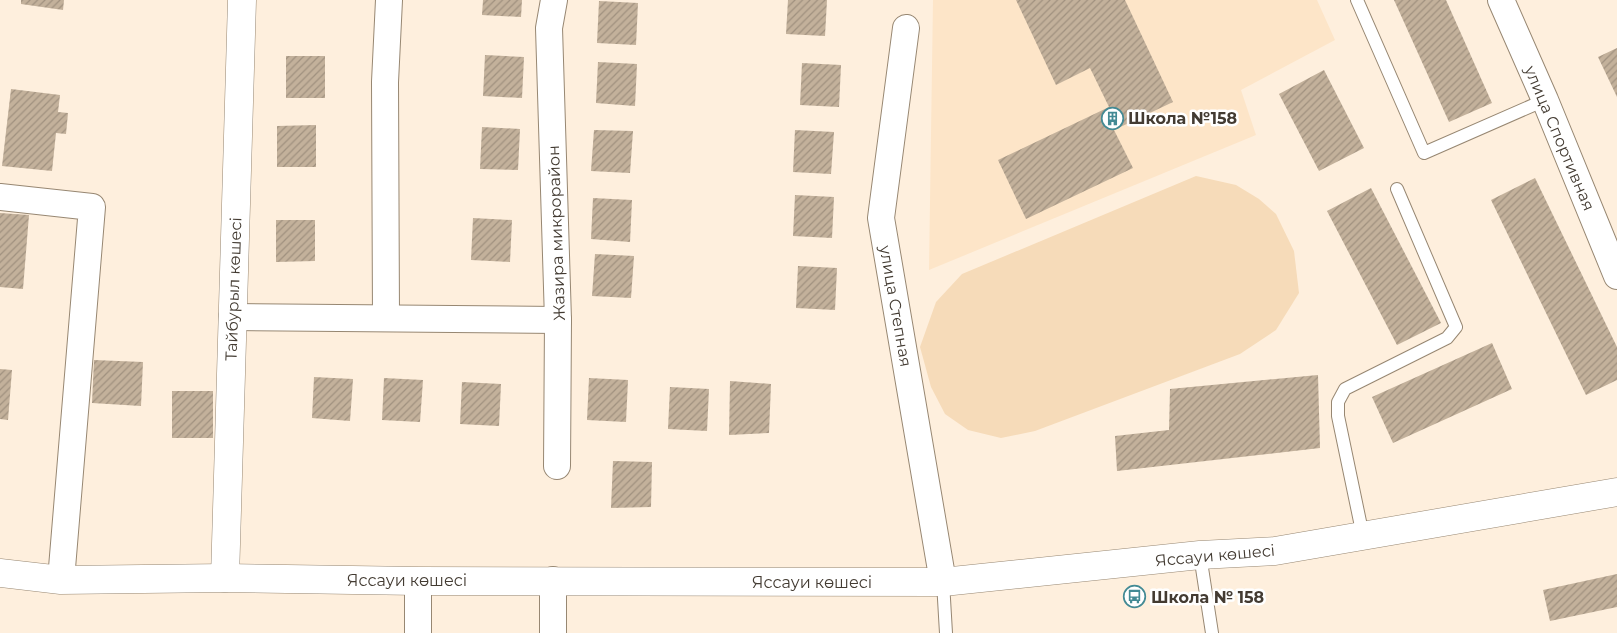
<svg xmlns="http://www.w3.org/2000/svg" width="1617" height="633" viewBox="0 0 1617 633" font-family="Montserrat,sans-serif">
  <defs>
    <pattern id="building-hatch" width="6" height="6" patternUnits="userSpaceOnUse" patternTransform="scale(1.25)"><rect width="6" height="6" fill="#c3b19b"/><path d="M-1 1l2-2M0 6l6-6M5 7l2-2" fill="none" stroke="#a0917f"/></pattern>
  </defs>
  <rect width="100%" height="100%" fill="#feefdd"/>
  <path fill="#fde5c8" d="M933,0H1317L1335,40L1241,90L1256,135L929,270Z"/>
  <path fill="#f6dbb9" d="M1196,176L1236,185L1259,199L1276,214L1294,251L1299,293L1276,330L1240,354L1035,431L1001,438L968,430L945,414L931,387L920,347L936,302L962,274Z"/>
  <g fill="url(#building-hatch)">
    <path d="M21,0H64L63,10L21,4Z"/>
    <path d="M483,0H522L521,17L482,15Z"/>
    <path d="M788,0H827L825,36L786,34Z"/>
    <path d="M1016,0H1125L1173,102L1114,130L1133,168L1026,219L998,160L1109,107L1090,68L1056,85Z"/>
    <path d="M1394,0H1446L1492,103L1449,122Z"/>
    <path d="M599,1L638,3L636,45L597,43Z"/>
    <path d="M1617,48V97L1598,57Z"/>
    <path d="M485,55L524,57L522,98L483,96Z"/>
    <rect x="286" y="56" width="39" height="42"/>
    <path d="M598,62L637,64L635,106L596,103Z"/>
    <path d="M802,63L841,65L839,107L800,105Z"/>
    <path d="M1324,70L1364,148L1319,171L1279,94Z"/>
    <path d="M11,89L60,95L58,112L68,113L66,134L56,133L52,171L2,166Z"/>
    <path d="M316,125V167H277V126Z"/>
    <path d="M482,127L520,129L518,170L480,169Z"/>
    <path d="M594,130L633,131L630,173L591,171Z"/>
    <path d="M795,130L834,132L831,174L793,172Z"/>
    <path d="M1535,178L1617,347V380L1586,395L1491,200Z"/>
    <path d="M1371,188L1441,323L1397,345L1327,211Z"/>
    <path d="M795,195L834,197L832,238L793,236Z"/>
    <path d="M593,198L632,200L630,242L591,239Z"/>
    <path d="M0,213L29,215L23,289L0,287Z"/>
    <path d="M473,218L512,220L510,262L471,260Z"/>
    <path d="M276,220H315V261L276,262Z"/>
    <path d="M595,254L634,256L631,298L592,296Z"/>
    <path d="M798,266L837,268L835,310L796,308Z"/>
    <path d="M1492,343L1512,389L1393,443L1372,397Z"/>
    <path d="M94,360L143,362L141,406L92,403Z"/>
    <path d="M0,369L12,370L8,420L0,419Z"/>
    <path d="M1318,375L1320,448L1117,471L1115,436L1169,430L1170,389Z"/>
    <path d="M314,377L353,379L350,421L312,418Z"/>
    <path d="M384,378L423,380L420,422L382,420Z"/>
    <path d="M589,378L628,380L626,422L587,420Z"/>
    <path d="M730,381L771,384L769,433L729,435Z"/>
    <path d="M462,382L501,384L499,426L460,424Z"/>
    <path d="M670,387L709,389L707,431L668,429Z"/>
    <rect x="172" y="391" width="41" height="47"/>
    <path d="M613,461L652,462L651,507L611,508Z"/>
    <path d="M1617,574V607L1550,621L1543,590Z"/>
  </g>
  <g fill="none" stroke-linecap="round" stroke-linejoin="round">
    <defs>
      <g id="service">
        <path d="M1357,0L1424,153L1545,100"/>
        <path d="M1363,536L1338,416V402L1345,389L1447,338L1456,327L1397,189"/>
        <path d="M1200,555L1212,633"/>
        <path d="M943,582L946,633"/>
      </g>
      <g id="minor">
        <path d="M554,0L549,28L558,320L557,466"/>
        <path d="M1501,0L1545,100L1617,276"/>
        <path d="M906,28L881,218L943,582"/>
        <path d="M0,197L92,207L61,580"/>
        <path d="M232,317L558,320"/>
        <path d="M386,318L385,82L389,0"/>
        <path d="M418,581V633"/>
        <path d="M553,633V580"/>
      </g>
      <path id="tertiary" d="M225,578L242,0"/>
      <path id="secondary" d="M0,573L61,580L225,578L418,581L943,582L1200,555L1275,551L1617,492"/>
    </defs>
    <use href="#service" stroke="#978772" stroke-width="14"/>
    <use href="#minor" stroke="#978772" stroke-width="28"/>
    <use href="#tertiary" stroke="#978772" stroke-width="29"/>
    <use href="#secondary" stroke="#978772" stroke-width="29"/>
    <use href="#service" stroke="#fff" stroke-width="12"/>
    <use href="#minor" stroke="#fff" stroke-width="26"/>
    <use href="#tertiary" stroke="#fff" stroke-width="28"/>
    <use href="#secondary" stroke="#fff" stroke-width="28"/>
  </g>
  <defs>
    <symbol id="building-ring" viewBox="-11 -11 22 22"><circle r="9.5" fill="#fff" stroke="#438a94" stroke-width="1.5"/><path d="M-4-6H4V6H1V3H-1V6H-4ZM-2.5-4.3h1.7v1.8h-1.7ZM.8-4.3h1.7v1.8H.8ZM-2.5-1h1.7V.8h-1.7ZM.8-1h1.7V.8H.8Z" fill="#438a94"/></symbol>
    <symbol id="bus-ring" viewBox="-11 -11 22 22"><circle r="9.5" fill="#fff" stroke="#438a94" stroke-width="1.5"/><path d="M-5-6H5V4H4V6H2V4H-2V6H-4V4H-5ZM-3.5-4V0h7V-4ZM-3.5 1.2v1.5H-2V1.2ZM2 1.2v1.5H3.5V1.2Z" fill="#438a94"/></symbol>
  </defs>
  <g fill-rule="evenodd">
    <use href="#building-ring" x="1100" y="106" width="25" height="25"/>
    <use href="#bus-ring" x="1122" y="584" width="25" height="25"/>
  </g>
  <g text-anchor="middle" stroke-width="5" stroke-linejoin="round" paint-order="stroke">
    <g font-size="16" font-weight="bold" fill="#433b32" stroke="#fff" text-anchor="start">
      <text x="1128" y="124">Школа №158</text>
      <text x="1151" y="603">Школа № 158</text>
    </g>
    <g font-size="16" fill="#433b32" stroke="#fff">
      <text transform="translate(1560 138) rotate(67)" y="6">улица Спортивная</text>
      <text transform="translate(556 233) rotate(-92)" y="6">Жазира микрорайон</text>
      <text transform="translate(233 289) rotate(-88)" y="6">Тайбурыл көшесі</text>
      <text transform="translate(896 306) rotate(80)" y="6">улица Степная</text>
      <text transform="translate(1215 555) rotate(-5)" y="6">Яссауи көшесі</text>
      <text x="407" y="586">Яссауи көшесі</text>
      <text x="812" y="588">Яссауи көшесі</text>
    </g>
  </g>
</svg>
